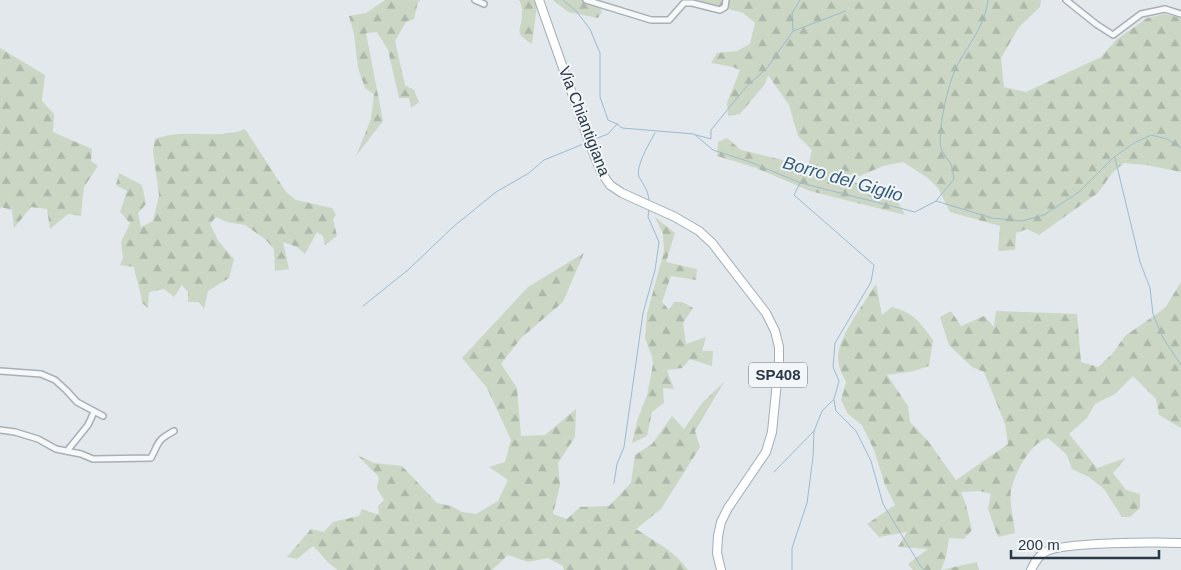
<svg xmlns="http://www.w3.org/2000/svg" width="1181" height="570" viewBox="0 0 1181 570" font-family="Arial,sans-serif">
  <defs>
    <pattern id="forest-firs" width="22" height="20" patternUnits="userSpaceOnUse" patternTransform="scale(1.25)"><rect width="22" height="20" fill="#cbd6c4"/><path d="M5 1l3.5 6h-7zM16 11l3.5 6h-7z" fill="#aeb8aa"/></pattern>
  </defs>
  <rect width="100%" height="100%" fill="#e3e8ec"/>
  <g fill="url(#forest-firs)">
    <path d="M385,0H421L418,2L414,19L406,22L395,41L405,85L414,90L419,102L411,108L409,98H399L388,50L377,32L366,33L383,121L356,156L371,119L374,94L365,88L358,68L354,34L349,16L366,13Z"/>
    <path d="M518,0H534L537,5L532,44C512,31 522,32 522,13C523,10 521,5 520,1Z"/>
    <path d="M553,0H596L602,12L598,18L568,12Z"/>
    <path d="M696,0H1041L1040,7L1019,27L1001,58L1004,87L1026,92L1101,57L1116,40L1147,18L1165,14L1181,18V172L1146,165L1124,163L1113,172L1098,193L1039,235L1027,229L1016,233L1015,250L998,251L1000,226L950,212L938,188L928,178L903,162L883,166L860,176L831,172L845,179L895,196L905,215L810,191L756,168L717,156L718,142L727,138L741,150L808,166L812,150L798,136L789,105L768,75L765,84L740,114L728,116L727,103L740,70L733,67L711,63L717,53L737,51L750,44L755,23L743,13Z"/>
    <path d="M0,48L45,75L42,101L54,114L53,132L92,149L91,161L98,166L84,187L81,216L68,214L50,229L47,209L31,207L14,228L12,210L1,207L0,209Z"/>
    <path d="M245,129L286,192L296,200L332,208L336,215L333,219L337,236L325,245L323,236L317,232L305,254L297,247L283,242L289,269L275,271L274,249L265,239L245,225L227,222L216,217L210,224L219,242L234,259L229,278L208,291L204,309L199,302H188V292L182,285L174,297L164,289L149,292L148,308L142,303C141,290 136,280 134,267L120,265L123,258L121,242L130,223L120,212L127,191L116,185L119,173L142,185L146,204L138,213L141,227L153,221L159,195L153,151L155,139C186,127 216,141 245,129Z"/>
    <path d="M655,217L675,233L666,262L697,269L696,280L671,276L662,302L669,310L674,302H682L693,308L683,323L686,344L706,337L702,351H713L712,366L690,359L682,368L667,370L674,389L663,388L664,403L652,412L647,436L632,443L637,421L647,395L653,364L652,357L645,338L647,314L664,251L663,234Z"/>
    <path d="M584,253L563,302L521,338L501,364L517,388L521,436L545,435L576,409L575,437L558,463L560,485L553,514L567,519L580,507L609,506L631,483L635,455L652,444L672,416L684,429L702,403L724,382L695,431L700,447L661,509L636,529C655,542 675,551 688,570H564L563,566L548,558L528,562L508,555L492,570H338C327,564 322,554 313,546L297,559L287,557L311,529L324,532L333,522L359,516L362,509L379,515L378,506L384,500L377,488L379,477L357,455L374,463L402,466L437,503L451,506L462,512L476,514L498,501L508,480L489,467L505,462L511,440L487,388L462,358L528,287Z"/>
    <path d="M1181,282V428L1159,415L1156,399L1133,376L1115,394L1095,404L1087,418L1069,434L1097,468L1126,458L1113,473L1126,490L1140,494V508L1130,517H1122L1104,489L1089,477L1072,469L1067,455L1048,438C1030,443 1015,473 1011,490C1009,501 1014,521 1015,533L998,537L988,509L991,494L980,491L961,492L966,505L972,530L964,539L949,538L946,557L941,570L977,562L979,570H913L908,564L928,549L898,547L907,532L879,537L867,524L895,505L885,485L874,450L862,425L848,414L841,400L846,382C842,374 839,368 838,360C837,337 864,304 876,284L882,315L892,307C914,313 920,322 933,340L929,366L914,371L887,375L908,406L910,422L928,441L956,480L1008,444L1005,424L984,372L972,367L949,345L940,317L951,311L961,326L984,316L994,327L996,311L1077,314L1081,362L1098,367L1113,353L1125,336L1165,308Z"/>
  </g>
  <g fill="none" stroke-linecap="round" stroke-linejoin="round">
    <g stroke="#9dbace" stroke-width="1">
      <path d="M563,0L576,11L590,29L600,53V97L608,120L617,124L622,128L694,134L713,150L750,162L801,183L915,212L936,201L992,218L1022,221L1044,215L1079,192L1114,157L1134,143L1151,135L1167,139L1181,148"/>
      <path d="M793,30L792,13L800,0"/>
      <path d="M696,135L711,139V130L746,87L767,68L793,31L846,11"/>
      <path d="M592,140L608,134L617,124"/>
      <path d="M1115,158L1140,262L1150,288L1153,314L1163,338L1181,365"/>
      <path d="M936,201L954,179C953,175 953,169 951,164C948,159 943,154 941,148C937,130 949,78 959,62C971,41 985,25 988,0"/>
      <path d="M649,202C649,192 644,185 639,177C635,167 650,142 655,133"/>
      <path d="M363,306L408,270L453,227L496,192L529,173L544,160L586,143"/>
      <path d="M834,400L836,411L856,431L871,461L883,504L921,567L925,570"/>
      <path d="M774,472L814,431"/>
      <path d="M614,483L617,464L624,447L643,313L655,270L659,242L648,217L649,209"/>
      <path d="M792,570V548L807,503L813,457L814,431L822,411L834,399L839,381L833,367L835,343L871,282L874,265L794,195L800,183"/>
    </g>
    <defs>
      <g id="minor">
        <path d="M475,0L484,4"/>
        <path d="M586,0L651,20H669L684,3H692L720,10L725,7L726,0"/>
        <path d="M1066,0L1096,24L1113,35L1141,14L1165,9L1181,14"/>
        <path d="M0,371L41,374L55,380L66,390L77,402L103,416"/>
        <path d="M0,430L15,432L38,439L56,449L81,454L93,459L151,458C160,441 156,441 174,431"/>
        <path d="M67,451L88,425L94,412"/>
      </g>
      <g id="primary">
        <path d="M539,0L591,147L601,172L610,185L622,193L675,217L699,231L712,243L766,313L775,331L779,347V361L772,432L766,452L728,508L721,522L718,536L717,553L721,570"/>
        <path d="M1031,570C1034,563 1039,556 1045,552C1061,542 1158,542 1181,543"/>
      </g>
    </defs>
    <use href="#minor" stroke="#a8afb7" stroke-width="8"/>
    <use href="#primary" stroke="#a2adb8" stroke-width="10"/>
    <use href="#minor" stroke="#f6f8fa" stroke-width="5"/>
    <use href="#primary" stroke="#fff" stroke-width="8"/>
  </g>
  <g text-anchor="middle" stroke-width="4" stroke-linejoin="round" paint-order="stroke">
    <rect fill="#f3f6f9" stroke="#66707c" stroke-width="1" x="749" y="362.5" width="58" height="25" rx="4"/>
    <g font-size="15" font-weight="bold" fill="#2a3746">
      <text x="778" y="380">SP408</text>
    </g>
    <g font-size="16" fill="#2a3746" stroke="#f3f6f9">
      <text transform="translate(585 121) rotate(69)" y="6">Via Chiantigiana</text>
    </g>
    <g font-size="18" font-style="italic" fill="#315b7c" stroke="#f3f6f9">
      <text transform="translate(843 179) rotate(16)" y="6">Borro del Giglio</text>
    </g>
  </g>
  <path d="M1011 550v8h148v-8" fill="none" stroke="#2a3746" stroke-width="2.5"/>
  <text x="1018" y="550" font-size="15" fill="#2a3746" stroke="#f3f6f9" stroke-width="4" paint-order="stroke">200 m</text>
</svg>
